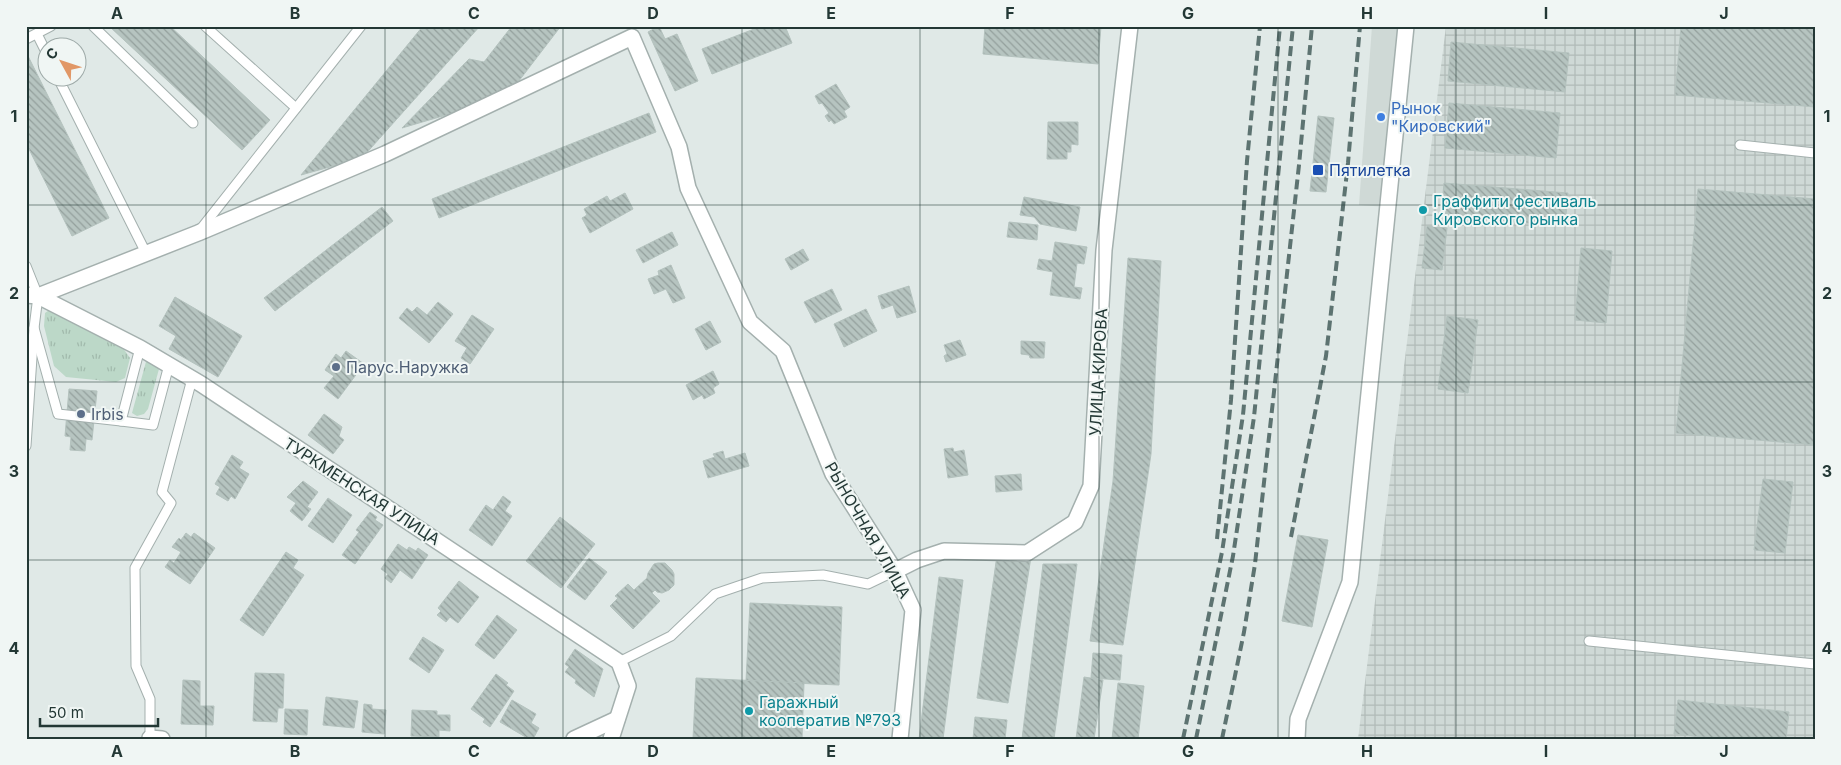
<svg xmlns="http://www.w3.org/2000/svg" width="1841" height="765" viewBox="0 0 1841 765" font-family="Inter,sans-serif">
  <defs>
    <pattern id="industrial-grid" width="8" height="8" patternUnits="userSpaceOnUse" patternTransform="scale(1.25)"><rect width="8" height="8" fill="#cfd9d6"/><path d="M0 4h8M4 0v8" fill="none" stroke="#b1bbb8"/></pattern>
    <pattern id="grass-tufts" width="24" height="20" patternUnits="userSpaceOnUse" patternTransform="scale(1.25)"><rect width="24" height="20" fill="#bcd8c8"/><path d="M3 7l-1-3M5 7V3M7 7l1-3M15 17l-1-3M17 17v-4M19 17l1-3" fill="none" stroke="#a1baac"/></pattern>
    <pattern id="building-back-hatch" width="6" height="6" patternUnits="userSpaceOnUse" patternTransform="scale(1.25)"><rect width="6" height="6" fill="#b6c4c0"/><path d="M-1 5l2 2M0 0l6 6M5-1l2 2" fill="none" stroke="#94a09d"/></pattern>
  </defs>
  <rect width="100%" height="100%" fill="#e0e9e7"/>
  <path fill="#cfd9d6" d="M1372,26H1407L1387,207L1359,205Z"/>
  <path fill="url(#industrial-grid)" d="M1446,26H1815V739H1358Z"/>
  <g fill="url(#grass-tufts)">
    <path d="M52,308L118,341L130,358L125,378L116,382L66,377L54,366L44,326L45,313Z"/>
    <path d="M147,358L158,364L159,369L148,409L144,414L137,416L132,413Z"/>
  </g>
  <g fill="url(#building-back-hatch)" stroke="#b4c2be">
    <path d="M109,26H170L270,120L242,150Z"/>
    <path d="M423,26H480L362,158L301,175Z"/>
    <path d="M512,26H561L515,86L480,105L402,128L469,59L484,62Z"/>
    <path d="M659,26L665,39L677,34L698,81L675,91L648,32Z"/>
    <path d="M762,26H785L792,43L712,74L702,49Z"/>
    <path d="M985,26H1101L1098,64L983,54Z"/>
    <path d="M1681,26H1815V107L1675,95Z"/>
    <path d="M1451,42L1569,53L1565,92L1448,81Z"/>
    <path d="M26,52L109,218L72,236L26,143Z"/>
    <path d="M836,84L850,107L844,111L847,117L834,124L831,120L829,122L825,116L829,113L822,103L819,104L815,96Z"/>
    <path d="M1449,103L1560,113L1556,158L1445,148Z"/>
    <path d="M649,113L656,132L439,218L432,199Z"/>
    <path d="M1318,116L1334,118L1326,192L1310,191Z"/>
    <path d="M1048,122H1078V145L1071,144V152H1067V159H1047Z"/>
    <path d="M1444,183L1568,193L1565,226L1441,216Z"/>
    <path d="M1698,189L1815,199V445L1676,433Z"/>
    <path d="M625,193L633,209L590,233L582,218L587,215L584,209L607,196L610,201Z"/>
    <path d="M1024,197L1080,207L1076,231L1040,224L1034,217L1020,215Z"/>
    <path d="M382,207L393,221L275,311L264,298Z"/>
    <path d="M1009,222L1038,225L1037,240L1007,237Z"/>
    <path d="M1427,226L1447,228L1442,270L1422,268Z"/>
    <path d="M672,232L678,245L643,263L636,250Z"/>
    <path d="M1055,242L1087,247L1084,264L1077,263L1074,287L1082,288L1080,299L1050,295L1053,272L1037,269L1039,259L1052,261Z"/>
    <path d="M1581,248L1612,251L1606,323L1575,320Z"/>
    <path d="M803,249L809,260L791,270L785,259Z"/>
    <path d="M1128,258L1161,261L1151,454L1123,645L1090,641L1113,481Z"/>
    <path d="M671,265L685,298L673,303L666,289L654,294L648,279L659,275L658,271Z"/>
    <path d="M909,286L916,312L897,318L893,305L882,309L878,296Z"/>
    <path d="M832,289L842,310L815,323L804,302Z"/>
    <path d="M175,297L242,336L218,377L169,349L176,336L159,326Z"/>
    <path d="M438,302L453,314L429,343L399,318L407,308L412,312L417,307L427,315Z"/>
    <path d="M866,309L877,331L844,347L834,324Z"/>
    <path d="M472,315L494,329L470,364L461,358L467,348L455,341Z"/>
    <path d="M1447,316L1478,320L1468,393L1438,389Z"/>
    <path d="M710,321L721,342L706,350L695,329Z"/>
    <path d="M960,340L966,355L946,362L944,356L947,354L944,345Z"/>
    <path d="M1021,341L1045,342L1044,358H1030L1029,355L1021,354Z"/>
    <path d="M346,351L364,364L338,399L324,388L334,376L325,370L336,354L341,358Z"/>
    <path d="M713,371L719,384L713,388L715,393L704,399L702,395L693,400L686,385Z"/>
    <path d="M69,389L97,391L92,440L86,439L85,451L70,450L71,437L65,436Z"/>
    <path d="M324,414L342,427L339,436L344,440L333,454L308,435Z"/>
    <path d="M953,448L954,452L964,450L968,475L948,478L944,449Z"/>
    <path d="M723,451L725,459L745,453L749,466L708,478L703,461L715,457L713,454Z"/>
    <path d="M232,455L243,462L239,468L249,474L235,499L231,496L228,501L216,494L220,487L215,484Z"/>
    <path d="M1021,474L1022,490L996,492L995,476Z"/>
    <path d="M1763,479L1793,482L1785,553L1754,550Z"/>
    <path d="M303,481L318,492L307,507L311,509L302,521L290,511L296,503L287,497Z"/>
    <path d="M503,496L511,502L505,511L512,516L492,546L469,530L486,505L493,510Z"/>
    <path d="M328,498L352,515L333,543L308,526Z"/>
    <path d="M370,512L377,517L375,520L383,525L355,564L342,555L359,532L356,530Z"/>
    <path d="M560,517L595,544L561,588L526,561Z"/>
    <path d="M186,533L191,537L194,533L215,548L190,584L165,567L170,560L174,563L181,552L172,547L179,538L181,540Z"/>
    <path d="M1298,535L1328,540L1312,627L1282,621Z"/>
    <path d="M398,544L407,550L409,547L416,551L418,548L428,555L412,579L400,570L391,583L385,578L388,574L381,569Z"/>
    <path d="M286,552L298,560L293,568L304,575L263,636L240,620Z"/>
    <path d="M997,555L1031,557L1008,703L977,698Z"/>
    <path d="M589,558L607,572L585,600L567,587Z"/>
    <path d="M658,563H665L672,570L674,574V585L669,590L662,593L657,592L655,590L652,593L660,601L633,629L610,606L618,598L615,596L628,584L634,590L647,578L648,573L654,564Z"/>
    <path d="M1043,564H1077L1054,739H1022Z"/>
    <path d="M939,577L963,580L943,739H919Z"/>
    <path d="M459,581L479,597L458,623L450,617L446,622L437,615L441,611L438,608Z"/>
    <path d="M750,603L842,607L839,685L746,681Z"/>
    <path d="M497,615L517,630L494,659L475,645Z"/>
    <path d="M423,637L444,650L429,673L409,659Z"/>
    <path d="M575,649L603,669L594,697L575,683L576,680L565,672L569,667L565,664Z"/>
    <path d="M1093,653L1122,655L1120,680L1091,678Z"/>
    <path d="M255,673L284,674L283,708H278L277,722L253,721Z"/>
    <path d="M496,674L508,683L506,685L514,691L490,727L483,722L485,719L471,709Z"/>
    <path d="M1084,677L1103,680L1094,739H1076Z"/>
    <path d="M696,678L804,683L802,739H693Z"/>
    <path d="M183,680L200,681V706H214L213,725L181,724Z"/>
    <path d="M1118,683L1144,686L1138,739H1112Z"/>
    <path d="M326,697L358,701L354,728L323,725Z"/>
    <path d="M512,700L536,714L531,723L539,728L533,739H529L500,722Z"/>
    <path d="M1678,700L1789,712L1786,739H1721L1674,734Z"/>
    <path d="M364,704L372,705V709L386,710L384,734L362,732Z"/>
    <path d="M285,709L308,710L307,735L284,734Z"/>
    <path d="M412,710L437,711V715H450V731L439,730V737L411,736Z"/>
    <path d="M975,717L1007,720L1005,739H973Z"/>
  </g>
  <g fill="none" stroke-linecap="round" stroke-linejoin="round">
    <defs>
      <g id="service">
        <path d="M93,26L193,123"/>
        <path d="M205,26L296,108"/>
        <path d="M37,34L48,56"/>
        <path d="M26,39L51,26"/>
        <path d="M58,78L146,253"/>
        <path d="M1740,145L1815,153"/>
        <path d="M200,230L361,26"/>
        <path d="M26,266L38,296L34,328L26,446"/>
        <path d="M34,328L58,414L121,421L140,348"/>
        <path d="M121,421L153,425L169,365"/>
        <path d="M1589,641L1815,664"/>
        <path d="M619,662L671,636L715,594L762,578L823,575L868,584L895,571"/>
        <path d="M150,739V699L136,666L135,568L171,503L162,492L192,379"/>
      </g>
      <g id="minor">
        <path d="M26,295L38,296L140,348L201,384L619,662L628,686L611,739"/>
        <path d="M38,296L198,233L385,154L632,37L679,147L688,188L750,322L783,351L833,474L895,571L913,610L900,739"/>
        <path d="M895,571L917,560L944,551L1027,553L1075,522L1091,486L1104,250L1130,26"/>
        <path d="M150,738L162,739"/>
        <path d="M574,739L617,719"/>
        <path d="M1297,739L1298,719L1350,582L1406,26"/>
      </g>
    </defs>
    <use href="#service" stroke="#a4b0ae" stroke-width="11"/>
    <use href="#minor" stroke="#a4b0ae" stroke-width="18"/>
    <use href="#service" stroke="#fff" stroke-width="9"/>
    <use href="#minor" stroke="#fff" stroke-width="15"/>
    <g stroke="#5d7371" stroke-width="4" stroke-dasharray="10 5" stroke-linecap="butt">
      <path d="M1291,537L1326,356L1348,163L1360,26"/>
      <path d="M1217,539L1231,400L1247,161L1260,26"/>
      <path d="M1183,739L1222,552L1243,415L1280,26"/>
      <path d="M1196,739L1233,556L1254,417L1293,26"/>
      <path d="M1222,739L1244,632L1255,564L1299,165L1312,26"/>
    </g>
  </g>
  <path fill="none" stroke="#233835" stroke-width="1" stroke-opacity="0.55" d="M206,26V739M385,26V739M563,26V739M742,26V739M920,26V739M1099,26V739M1278,26V739M1456,26V739M1635,26V739M26,205H1815M26,382H1815M26,560H1815"/>
  <circle fill="#3f7fe0" stroke="#f0f6f4" stroke-width="2" cx="1381" cy="117" r="5"/>
  <rect fill="#1a4fb4" stroke="#f0f6f4" stroke-width="2" x="1312" y="164" width="12" height="12" rx="2.5"/>
  <g fill="#0f9aa8" stroke="#f0f6f4" stroke-width="2">
    <circle cx="1423" cy="210" r="5"/>
    <circle cx="749" cy="711" r="5"/>
  </g>
  <g fill="#5c6f8a" stroke="#f0f6f4" stroke-width="2">
    <circle cx="336" cy="367" r="5"/>
    <circle cx="81" cy="414" r="5"/>
  </g>
  <g text-anchor="middle" stroke-width="4" stroke-linejoin="round" paint-order="stroke">
    <g font-size="16" fill="#366cbe" stroke="#f0f6f4" text-anchor="start">
      <text x="1391" y="114">Рынок<tspan x="1391" dy="18">"Кировский"</tspan></text>
    </g>
    <g font-size="16" fill="#164399" stroke="#f0f6f4" text-anchor="start">
      <text x="1329" y="176">Пятилетка</text>
    </g>
    <g font-size="16" fill="#0d838f" stroke="#f0f6f4" text-anchor="start">
      <text x="1433" y="207">Граффити фестиваль<tspan x="1433" dy="18">Кировского рынка</tspan></text>
      <text x="759" y="708">Гаражный<tspan x="759" dy="18">кооператив №793</tspan></text>
    </g>
    <g font-size="16" fill="#4e5e75" stroke="#f0f6f4" text-anchor="start">
      <text x="346" y="373">Парус.Наружка</text>
      <text x="91" y="420">Irbis</text>
    </g>
    <g font-size="16" fill="#233835" stroke="#f0f6f4">
      <text transform="translate(1098 372) rotate(-87)" y="6">УЛИЦА КИРОВА</text>
      <text transform="translate(362 491) rotate(33)" y="6">ТУРКМЕНСКАЯ УЛИЦА</text>
      <text transform="translate(868 530) rotate(60)" y="6">РЫНОЧНАЯ УЛИЦА</text>
    </g>
  </g>
  <rect width="1841" height="765" fill="none" stroke="#f0f6f4" stroke-width="55"/>
  <g transform="translate(62 62) rotate(310)"><circle r="24" fill="#f0f6f4" stroke="#9eaaa8"/>
  <path d="M0-4L9 19L0 12L-9 19Z" fill="#e19766"/>
  <text y="-8" font-size="14" font-weight="bold" text-anchor="middle" fill="#233835">С</text>
  </g>
  <path d="M40 718v8h118v-8" fill="none" stroke="#233835" stroke-width="2.5"/>
  <text x="48" y="718" font-size="15" fill="#233835" stroke="#f0f6f4" stroke-width="4" paint-order="stroke">50 m</text>
  <rect x="28" y="28" width="1786" height="710" fill="none" stroke="#233835" stroke-width="2"/>
  <g font-size="16" text-anchor="middle" font-weight="bold" fill="#233835">
    <text x="117" y="19">A</text>
    <text x="295" y="19">B</text>
    <text x="474" y="19">C</text>
    <text x="653" y="19">D</text>
    <text x="831" y="19">E</text>
    <text x="1010" y="19">F</text>
    <text x="1188" y="19">G</text>
    <text x="1367" y="19">H</text>
    <text x="1546" y="19">I</text>
    <text x="1724" y="19">J</text>
    <text x="14" y="122">1</text>
    <text x="1827" y="122">1</text>
    <text x="14" y="299">2</text>
    <text x="1827" y="299">2</text>
    <text x="14" y="477">3</text>
    <text x="1827" y="477">3</text>
    <text x="14" y="654">4</text>
    <text x="1827" y="654">4</text>
    <text x="117" y="757">A</text>
    <text x="295" y="757">B</text>
    <text x="474" y="757">C</text>
    <text x="653" y="757">D</text>
    <text x="831" y="757">E</text>
    <text x="1010" y="757">F</text>
    <text x="1188" y="757">G</text>
    <text x="1367" y="757">H</text>
    <text x="1546" y="757">I</text>
    <text x="1724" y="757">J</text>
  </g>
</svg>
